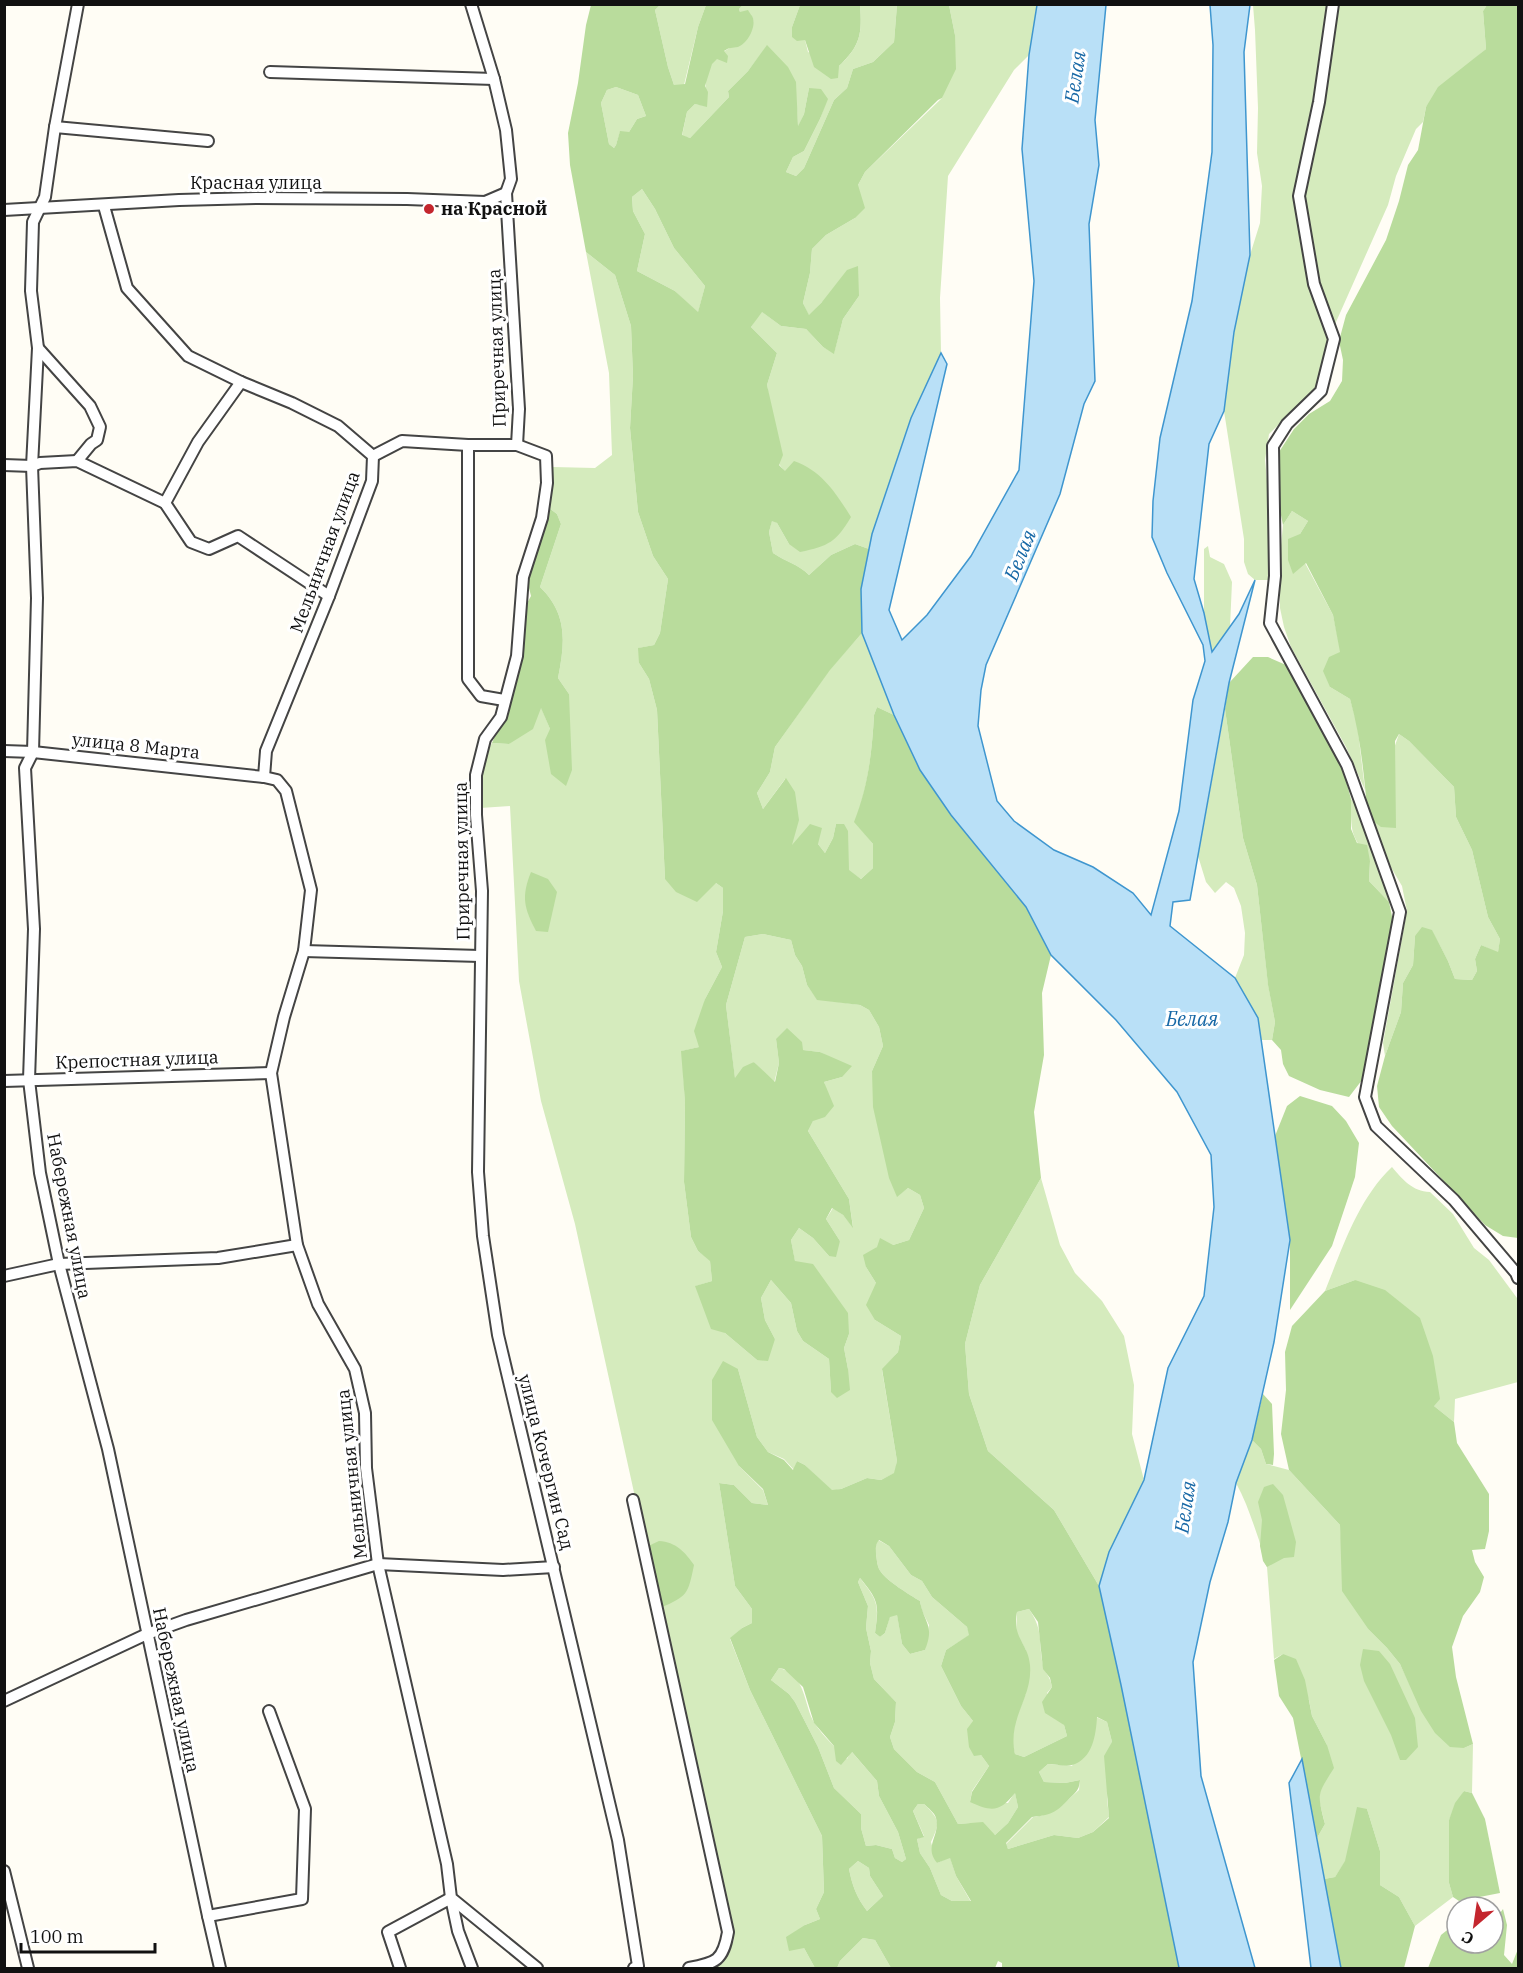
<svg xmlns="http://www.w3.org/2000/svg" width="1523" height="1973" viewBox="0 0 1523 1973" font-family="'IBM Plex Serif',serif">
  <rect width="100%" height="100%" fill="#fffdf5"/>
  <g fill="#d5ebbd">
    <path d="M660,5H706L698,27L684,85H674L668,67L655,10Z"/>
    <path d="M743,5H800L792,27L805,40L808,52L839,66C861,45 862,34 860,5H897L894,42L873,62L853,69L847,88L834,100L804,168L796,176L786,172L793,157L804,151L820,119L827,99L809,88L804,114L798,127L797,109L767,46L748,71L728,91L729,97L690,138L682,136L687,112L695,104L707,106C705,92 704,77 711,64C724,43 756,46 753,18L743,12H740L739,9Z"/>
    <path d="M949,5H1037L1029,55L1014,70L948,176L940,298L941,353L911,418L872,534L869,549L855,544L831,555L809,575C798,564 786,562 773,553L769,532L772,520L777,523L789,544L785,472L779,464L767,385L777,353L751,327L761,311L781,326L806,329L823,347L834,353L843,319L859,296L822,302L809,316L803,303L810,273L812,249L826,235L855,218L858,185L865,172L942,98L955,35Z"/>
    <path d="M1253,5H1487L1483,11L1486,49L1466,66L1426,107L1423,122L1416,129L1396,176L1388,205L1336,322L1328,346L1324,368L1314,390L1269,434L1265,460L1269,502L1270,580H1255L1248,574L1244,562V539L1224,411L1234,332L1250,255L1260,223L1262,186L1257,153L1258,108L1255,30Z"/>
    <path d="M616,87L638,95L646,116L637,119L629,132H620L616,145L614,148L609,144L601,103L607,90Z"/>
    <path d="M642,189L655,209L674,248L705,286L698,313L675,291L637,271L645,234L633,211L632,197Z"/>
    <path d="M586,252L615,275L631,326L633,376L630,428L638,512L653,556L668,579L660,633L654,645L639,648V663L649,679L657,710L665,879L716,883L723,888V911L716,952L722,967L705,999L699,1047L682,1051L685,1102L684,1182L691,1237L698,1251L710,1260L712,1281L696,1286L725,1333L757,1360L775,1339L765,1320L761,1298L771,1280L791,1303L797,1331L803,1341L829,1359L831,1392L848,1369L844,1348L849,1334L795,1262L791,1240L799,1228L813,1238L829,1256L840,1241L826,1219L833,1208L843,1215L853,1227L849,1199L808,1131L827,1092L824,1082L842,1077L833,1059L820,1052L802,1050L776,1039L779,1063L774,1083L754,1062L735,1079L726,1005L745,937L763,934L791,940L795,955L802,966L807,985L817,999L860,1005L869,1010L879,1027L883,1046L872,1071L897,1196L908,1188L920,1195L924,1208L909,1240L893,1245L877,1247L866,1267L876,1283L875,1320L901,1336L898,1352L882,1370L897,1461L895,1473L881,1480L867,1478L841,1489L832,1491L805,1465L797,1461L794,1470L784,1459L768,1452L757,1437L738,1369L739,1466L763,1490L768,1505L752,1503L734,1485L719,1483L735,1586L752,1609V1623L742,1628L730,1639L750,1690L822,1836L824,1892L816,1909L820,1919L805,1925L804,1948L815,1968H707L723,1963L734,1940L660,1608L659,1542L646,1547L575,1224L541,1101L519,981L510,806L480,808L481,762L492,743L509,744L541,707L550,729L569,694L558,678C565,643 568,614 540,587L561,524L557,514L549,508L553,467L595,468L612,455L609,373Z"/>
    <path d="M1292,511L1308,521L1300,534L1305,563L1333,615L1341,652L1330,687L1350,699L1357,723L1365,790L1346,747L1291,647L1284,627L1280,608V556L1283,525Z"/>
    <path d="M1208,546L1210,557L1224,564L1232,582L1230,627L1212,653L1204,613V549Z"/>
    <path d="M862,633L894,715L877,707L874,715C872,752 868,787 855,822L873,844V868L861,879L849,871L836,824L833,838L825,853L818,844L791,846L785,779L763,809L757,793L770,772L775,747L830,669Z"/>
    <path d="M1225,709L1243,838L1257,885L1268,984L1275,1022L1272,1040H1261L1258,1018L1235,978L1244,955L1245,933L1241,906L1234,888L1226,882L1215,893L1206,882L1198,856Z"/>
    <path d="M1399,734L1409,741L1454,787L1456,817L1472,850L1488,917L1500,939L1498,953L1481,945L1475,959L1477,971L1472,980L1455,979L1448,961L1432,931L1415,936L1413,965L1403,983L1401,1012L1385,1056L1383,1043L1407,911L1402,886L1389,864L1376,848L1388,880L1389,902L1369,881L1370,861C1350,834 1351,832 1351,799L1368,823Z"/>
    <path d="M1392,1167C1403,1180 1412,1191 1430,1192L1453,1214L1474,1248L1489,1260L1517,1298L1518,1302V1382L1455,1399L1454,1422L1434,1406L1355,1280L1325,1291C1342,1249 1358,1199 1392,1167Z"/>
    <path d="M1041,1178L1060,1245L1075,1273L1102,1301L1124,1336L1134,1385L1132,1434L1144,1480L1109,1552L1099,1586L1054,1510L988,1451L969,1394L965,1344L980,1285Z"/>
    <path d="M1252,1440L1261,1449L1266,1464L1289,1470L1340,1525L1342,1551L1369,1630L1387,1648L1400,1664L1411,1687L1464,1748L1473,1744L1472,1793L1464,1791L1449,1820V1883L1453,1897L1415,1926L1399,1897L1380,1885V1851L1367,1809L1345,1862L1335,1877L1324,1879L1317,1838L1325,1824L1319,1800L1327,1745L1312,1716L1309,1700L1283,1654L1274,1659L1267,1567C1262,1559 1262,1550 1259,1540C1252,1520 1246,1501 1236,1483Z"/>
    <path d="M878,1540L889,1546L911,1575L922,1581L932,1597L967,1627L970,1635L946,1650L941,1666L961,1706L973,1721L981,1755L989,1766L972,1791L970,1802L1008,1803L1015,1792L1018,1807L1008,1823L995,1835L970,1823L958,1824L935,1782L917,1772L894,1749L890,1737L895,1722L896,1702L874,1679L870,1663L871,1651L866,1628L868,1606L858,1582L860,1578C878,1601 879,1604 875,1633L880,1637L885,1633L890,1616L897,1614L902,1644L910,1654L925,1650L929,1625L922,1611L920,1601C910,1595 887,1581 881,1572C877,1567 877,1560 876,1554C876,1548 875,1545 878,1540Z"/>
    <path d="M1029,1609C1044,1631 1038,1641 1043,1665C1045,1674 1050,1675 1052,1687L1047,1693L1064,1725L1067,1736L1024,1757L1015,1754L1012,1742L1014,1724L1026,1693V1650L1016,1633L1017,1612Z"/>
    <path d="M779,1668C807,1675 803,1705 815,1724C824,1737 836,1748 847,1759L851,1751L877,1781L879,1796L898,1832L906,1859L902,1862L895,1858L892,1849L876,1845L866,1846L861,1828V1814L834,1788L818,1747L795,1702L789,1694L771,1680Z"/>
    <path d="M1096,1717L1107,1722L1112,1742L1107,1799L1109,1817L1093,1832L1078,1838L1054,1835L1008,1849L1006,1844L1033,1817C1050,1816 1066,1802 1079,1790L1080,1780L1065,1783L1044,1782L1039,1772L1048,1764L1072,1766Z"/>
    <path d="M918,1804H924C939,1819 941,1822 931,1842L937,1863L950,1857L956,1876L971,1902L952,1901L941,1895L930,1868L920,1853L917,1839L924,1836L913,1811Z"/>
    <path d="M858,1861L869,1868L870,1876L883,1896L867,1911C857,1898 852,1885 849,1869Z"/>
    <path d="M863,1938L875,1940L891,1968H837L840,1961Z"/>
  </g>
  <g fill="#b9dc9c" fill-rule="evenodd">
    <path d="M591,5H660L655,10L668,67L674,85L685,84L698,27L706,5H743L739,9L740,12L748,10C749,12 753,17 753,18C756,28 747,44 738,47C732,48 730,47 724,51L728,56L727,63L717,59L712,64L705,86L708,92L707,107L695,104L687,112L682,135L690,138L729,97L728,91L748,71L767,45L788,67L796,82L798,126L804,114L809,88L821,89L828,99L820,119L804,151L793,157L786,172L796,176L804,168L834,100L847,88L853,69L873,62L894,42L897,5H949L955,35L956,69L942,98L938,100L865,172L858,185L865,208L855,218L826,235L812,249L810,273L803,303L809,315L822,302L847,270L858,266L859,296L843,319L834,354L823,347L806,329L781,326L762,312L751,327L777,353L767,385L783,455L779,465L785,471L794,461C822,471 836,493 851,517C836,542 829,546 800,552L789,544L777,523L772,521L769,532L773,553C786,562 798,564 809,575L831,555L855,544L869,549L861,589L862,633L830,670L775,747L770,772L757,793L763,809L786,778L795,792L799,820L792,845L810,824L822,828L818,844L825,853L833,838L836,824H844L848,831L849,870L861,879L873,868V844L854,822C868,787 872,752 874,715L877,707L894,715L920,770L951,815L1026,907L1051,955L1042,993L1044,1055L1034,1112L1041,1178L980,1285L965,1344L969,1394L988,1451L1054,1510L1099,1586L1121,1685L1179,1968H1002V1963L998,1961L995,1968H891L875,1940L863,1938L840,1961L837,1968H815L804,1948L789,1951L786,1937L805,1925L820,1919L816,1909L824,1892L822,1836L750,1690L730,1638L742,1628L752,1623V1609L735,1586L719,1483L734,1485L752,1503L768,1505L763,1489L739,1466L712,1420V1380L723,1361L738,1369L757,1437L768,1452L784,1460L793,1470L797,1461L805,1465L832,1490L841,1489L867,1478L881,1480L894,1473L897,1461L882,1369L898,1352L901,1336L875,1320L866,1305L876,1283L866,1267L863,1255L877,1247L880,1238L893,1245L909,1240L924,1208L920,1195L908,1188L897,1197L889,1178L873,1107L872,1071L883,1046L879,1027L869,1010L860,1005L817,1000L807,985L802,966L795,955L791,940L763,934L745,937L726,1005L735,1078L743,1067L754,1062L775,1082L779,1063L776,1039L787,1028L802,1042L803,1050L820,1052L852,1066L842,1077L824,1082L834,1106L825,1117L813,1121L808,1131L849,1199L853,1228L843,1215L832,1208L826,1219L840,1241L836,1257L829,1256L813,1238L799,1228L791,1240L795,1261L813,1264L848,1313L849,1334L844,1348L848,1369L850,1390L837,1398L831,1392L829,1359L803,1341L797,1331L791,1303L771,1280L761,1298L765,1320L775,1339L768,1361L757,1360L725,1333L711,1329L695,1286L712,1281L710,1261L698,1251L691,1237L684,1182L685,1102L681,1051L699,1047L694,1031L705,999L722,967L716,952L723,911V888L716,883L697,902L676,892L665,879L657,710L649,679L639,663L638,648L654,645L660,633L668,579L653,556L638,512L630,428L633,376L631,326L615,275L586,252L570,165L568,133L578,83L586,25ZM616,87L638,95L646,116L637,119L629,132L620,131L616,145L614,148L609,144L601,103L607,90ZM642,189L655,209L674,248L705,286L698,312L675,291L637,271L645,234L633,211L632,197ZM879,1540L889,1546L911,1575L922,1581L932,1597L967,1627L969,1635L946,1650L941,1666L961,1706L973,1721L967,1729L969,1747L974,1756L981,1755L989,1766L972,1792L970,1802C992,1812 1000,1812 1015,1793L1018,1807L1008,1823L995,1835L983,1822L958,1824L935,1782L917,1772L894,1749L890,1737L895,1722L896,1702L874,1679L870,1663L871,1651L866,1628L868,1606L858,1582L860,1578C879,1601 879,1604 875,1633L880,1637L885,1633L890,1617L897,1615L902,1644L910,1654L925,1650C935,1624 924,1624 920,1601C910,1595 887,1581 881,1572C877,1567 877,1560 876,1554C876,1548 875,1545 879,1540ZM1029,1609L1038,1622L1043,1669L1050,1678L1052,1687L1042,1702L1045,1713L1064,1725L1067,1736L1024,1757L1015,1754C1007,1718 1033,1698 1030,1665C1028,1642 1012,1639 1017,1612ZM779,1668L784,1669L803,1687L814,1723L834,1746L836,1761L841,1765L852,1752L877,1781L879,1796L898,1832L906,1859L902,1862L895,1858L892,1849L876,1845L866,1846L861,1828V1814L834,1788L818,1747L795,1702L789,1694L771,1680ZM1097,1717L1107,1722L1112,1742L1104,1756L1109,1818L1093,1832L1078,1838L1054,1835L1008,1849L1006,1843L1032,1817C1054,1815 1057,1811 1071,1797C1078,1790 1079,1789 1080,1780L1065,1783L1044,1782L1039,1772L1048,1764C1055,1764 1066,1767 1072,1765C1093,1759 1096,1734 1097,1717ZM918,1804H924C928,1808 935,1813 936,1818C941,1835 923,1846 937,1863L950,1858L956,1876L971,1901H952L941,1895L930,1868L920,1853L917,1839L924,1837L913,1811ZM858,1861L869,1868L870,1876L883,1896L867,1911C857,1898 852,1885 849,1869Z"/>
    <path d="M800,5H860C862,34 861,45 839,66L838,78L831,79L814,67L805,40L797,41L792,37V27Z"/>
    <path d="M1487,5H1518V1238L1503,1236L1485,1225L1392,1126L1379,1107L1377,1086L1385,1056L1401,1012L1403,983L1413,965L1415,936L1422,927L1432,930L1448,961L1455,979L1472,980L1477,971L1475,959L1481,945L1498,952L1500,939L1488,917L1472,850L1456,817L1454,787L1409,741L1399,734L1395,741L1396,828L1381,827L1368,817C1364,777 1361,737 1350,699L1330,687L1323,671L1329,657L1340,652L1333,615L1306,563L1293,574L1288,560V539L1300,534L1308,521L1292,511L1283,525L1277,495L1279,452L1294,429L1309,414L1330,401L1342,381L1343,360L1339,341L1346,315L1386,240L1399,201L1408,165L1418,150L1426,107L1438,87L1486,49L1483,11Z"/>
    <path d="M549,508L557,514L561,524L540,587C568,614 565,643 558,678L569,694L572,770L566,786L551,774L545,740L550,729L541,708L533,729L509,744L492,743L514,692L522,642L525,607L531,596L527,580Z"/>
    <path d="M1253,657H1268L1286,665L1342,765L1351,799V829L1357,843L1367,845L1370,861L1369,881L1389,902L1393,921L1372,1040L1362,1080L1349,1097L1320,1090L1289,1076L1283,1064L1281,1050L1272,1040L1275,1022L1268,985L1257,885L1243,838L1225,709L1229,683Z"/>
    <path d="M531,872L548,879L557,892L548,932L536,931C524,908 521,897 531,872Z"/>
    <path d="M1300,1096L1332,1106L1346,1121L1359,1143L1355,1177L1332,1246L1290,1310V1240L1275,1136L1287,1106Z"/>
    <path d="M1355,1280L1385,1290L1420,1318L1433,1356L1440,1399L1434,1406L1454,1422L1457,1443L1489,1494V1531L1485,1549L1472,1550L1475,1562L1484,1577L1480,1592L1463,1616L1452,1647L1456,1677L1473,1744L1464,1748L1450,1747L1435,1733L1421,1711L1400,1664L1387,1648L1369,1630L1342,1591L1340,1525L1289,1470L1281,1434L1286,1390L1285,1352L1292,1326L1325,1291Z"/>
    <path d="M1263,1394L1272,1404L1274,1454L1273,1465L1266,1464L1261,1449L1252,1440Z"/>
    <path d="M1273,1484L1283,1495L1296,1542L1294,1557L1284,1558L1267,1567L1263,1561L1260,1546L1262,1520L1258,1502L1264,1487Z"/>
    <path d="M659,1541C676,1542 685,1552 694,1565C688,1594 688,1596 660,1608L646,1547Z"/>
    <path d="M1363,1649L1379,1651L1390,1664L1415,1718L1418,1747L1406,1760H1400L1391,1735L1364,1681L1360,1665Z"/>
    <path d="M1283,1654L1296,1659L1305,1680L1312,1716L1327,1745L1334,1768C1317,1795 1317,1793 1325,1824L1317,1838L1293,1718L1279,1696L1274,1660Z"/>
    <path d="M1464,1791L1472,1793L1485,1819L1500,1893L1459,1901L1453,1897L1449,1883V1820L1455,1803Z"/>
    <path d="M1357,1807L1367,1809L1380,1851V1885L1399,1897L1415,1926L1404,1968H1341L1324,1879L1335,1877L1345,1861Z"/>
    <path d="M1503,1909L1507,1925L1504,1955L1512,1964L1518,1949V1968H1428L1441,1935L1451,1927L1457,1931V1943H1467L1466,1950L1478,1946L1480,1943H1493V1923Z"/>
  </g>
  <g fill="#b9e0f7" stroke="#3f96cf" stroke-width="1.5">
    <path d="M1037,5H1106L1095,120L1099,165L1089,224L1095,381L1084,404L1060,494L986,665L981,690L978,726L997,801L1014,821L1054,850L1093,867L1133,893L1151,915L1179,811L1193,700L1205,661L1203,645L1167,573L1152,537L1153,501L1160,438L1192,301L1212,152L1213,45L1210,5H1250L1244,52L1250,255L1234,332L1224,411L1209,444L1194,579L1204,613L1212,652L1239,614L1255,580L1229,683L1190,900L1173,902L1170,926L1235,978L1258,1018L1290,1240L1274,1342L1252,1440L1236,1483L1228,1522L1210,1582L1193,1662L1201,1776L1255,1968H1179L1121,1685L1099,1586L1109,1552L1144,1480L1168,1368L1204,1296L1214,1207L1211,1155L1177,1092L1116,1020L1051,955L1026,907L951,815L920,770L894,715L862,633L861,589L872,534L911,418L941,353L947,364L889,610L902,640L927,615L971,556L1019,470L1034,281L1022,149L1029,55Z"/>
    <path d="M1302,1759L1341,1968H1311L1289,1783Z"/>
  </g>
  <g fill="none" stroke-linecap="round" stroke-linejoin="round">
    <defs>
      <g id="minor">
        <path d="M78,4L55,127L45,197L33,222L31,291L38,348L32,466L37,598L33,752L25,768L34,929L29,1080L40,1173L59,1264L108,1449L208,1916L220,1968"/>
        <path d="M471,4L494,79L506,130L511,179L506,193L519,409L517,445"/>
        <path d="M1333,4L1319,102L1299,196L1314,284L1334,339L1321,391L1287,424L1273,446L1275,576L1270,623L1347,765L1400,912L1365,1097L1376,1126L1454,1200L1516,1273L1518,1278"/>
        <path d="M270,72L494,79"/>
        <path d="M55,127L208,141"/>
        <path d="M104,206L127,288L188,356L241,382L292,403L338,426L373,456L372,481L329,596L266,751L264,777L277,780L286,791L311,890L304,951L284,1017L271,1073L297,1245L318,1304L355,1369L365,1413L366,1468L378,1564L447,1864L451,1898L537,1968"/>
        <path d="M4,210L179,200L256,198L407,199L485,202L506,193"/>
        <path d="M38,348L90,406L100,427L97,440L91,444L77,461"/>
        <path d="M468,445V679L481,696L504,700"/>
        <path d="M373,456L402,441L468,445H517L546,456L547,483L542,518L523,577L517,656L501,717L485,739L476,775V815L482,891L478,1172L483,1236L498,1335L618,1840L638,1966L634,1968"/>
        <path d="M4,465L32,466L40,463L77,461L165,503L191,542L209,549L238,536L329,596"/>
        <path d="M165,503L198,442L241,382"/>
        <path d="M4,751L33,752L264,777"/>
        <path d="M304,951L480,956"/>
        <path d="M4,1081L271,1073"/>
        <path d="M4,1276L59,1264L218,1258L297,1245"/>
        <path d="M633,1500L728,1932C723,1961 716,1963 689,1968"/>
        <path d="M4,1701L147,1634L186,1620L378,1564L503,1570L554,1567"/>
        <path d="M4,1871L28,1968"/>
        <path d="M208,1916L302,1899L305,1809L269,1711"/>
        <path d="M400,1968L388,1932L451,1898L458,1931L472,1968"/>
      </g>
    </defs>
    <use href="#minor" stroke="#444" stroke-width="14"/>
    <use href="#minor" stroke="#fff" stroke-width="10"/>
  </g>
  <circle fill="#c4262e" stroke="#fff" stroke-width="2" cx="429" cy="209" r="6"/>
  <g text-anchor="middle" stroke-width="6" stroke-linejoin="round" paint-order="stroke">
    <g font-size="18" fill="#111" stroke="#fff">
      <text x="256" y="189">Красная улица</text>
      <text transform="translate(497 348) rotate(-92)" y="6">Приречная улица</text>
      <text transform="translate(325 552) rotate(-70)" y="6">Мельничная улица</text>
      <text transform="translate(136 746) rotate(6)" y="6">улица 8 Марта</text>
      <text transform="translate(462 861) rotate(-91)" y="6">Приречная улица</text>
      <text transform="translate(137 1060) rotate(-2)" y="6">Крепостная улица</text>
      <text transform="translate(69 1216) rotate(79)" y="6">Набережная улица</text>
      <text transform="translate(546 1462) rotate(76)" y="6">улица Кочергин Сад</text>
      <text transform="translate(352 1474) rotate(-96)" y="6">Мельничная улица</text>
      <text transform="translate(176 1690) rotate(78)" y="6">Набережная улица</text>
    </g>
    <g font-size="18" font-weight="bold" fill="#111" stroke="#fff" text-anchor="start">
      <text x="441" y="215">на Красной</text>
    </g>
    <g font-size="20" font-style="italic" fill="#1768a6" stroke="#fff">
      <text transform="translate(1075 77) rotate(-82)" y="7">Белая</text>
      <text transform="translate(1020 555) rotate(-68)" y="7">Белая</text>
      <text x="1192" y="1026">Белая</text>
      <text transform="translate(1185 1507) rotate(-82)" y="7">Белая</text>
    </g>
  </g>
  <rect width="1523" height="1973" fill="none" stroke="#111111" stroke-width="12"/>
  <g transform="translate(1475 1925) rotate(209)"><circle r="28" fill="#ffffff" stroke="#a0a0a0" stroke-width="1.5"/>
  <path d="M0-4.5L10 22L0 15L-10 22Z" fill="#c4262e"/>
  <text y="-9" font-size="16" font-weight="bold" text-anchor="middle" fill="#111111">С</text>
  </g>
  <path d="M21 1943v9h134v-9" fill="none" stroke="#111111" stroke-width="3"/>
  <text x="30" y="1943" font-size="18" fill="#111111" stroke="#ffffff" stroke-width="4.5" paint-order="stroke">100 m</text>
</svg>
